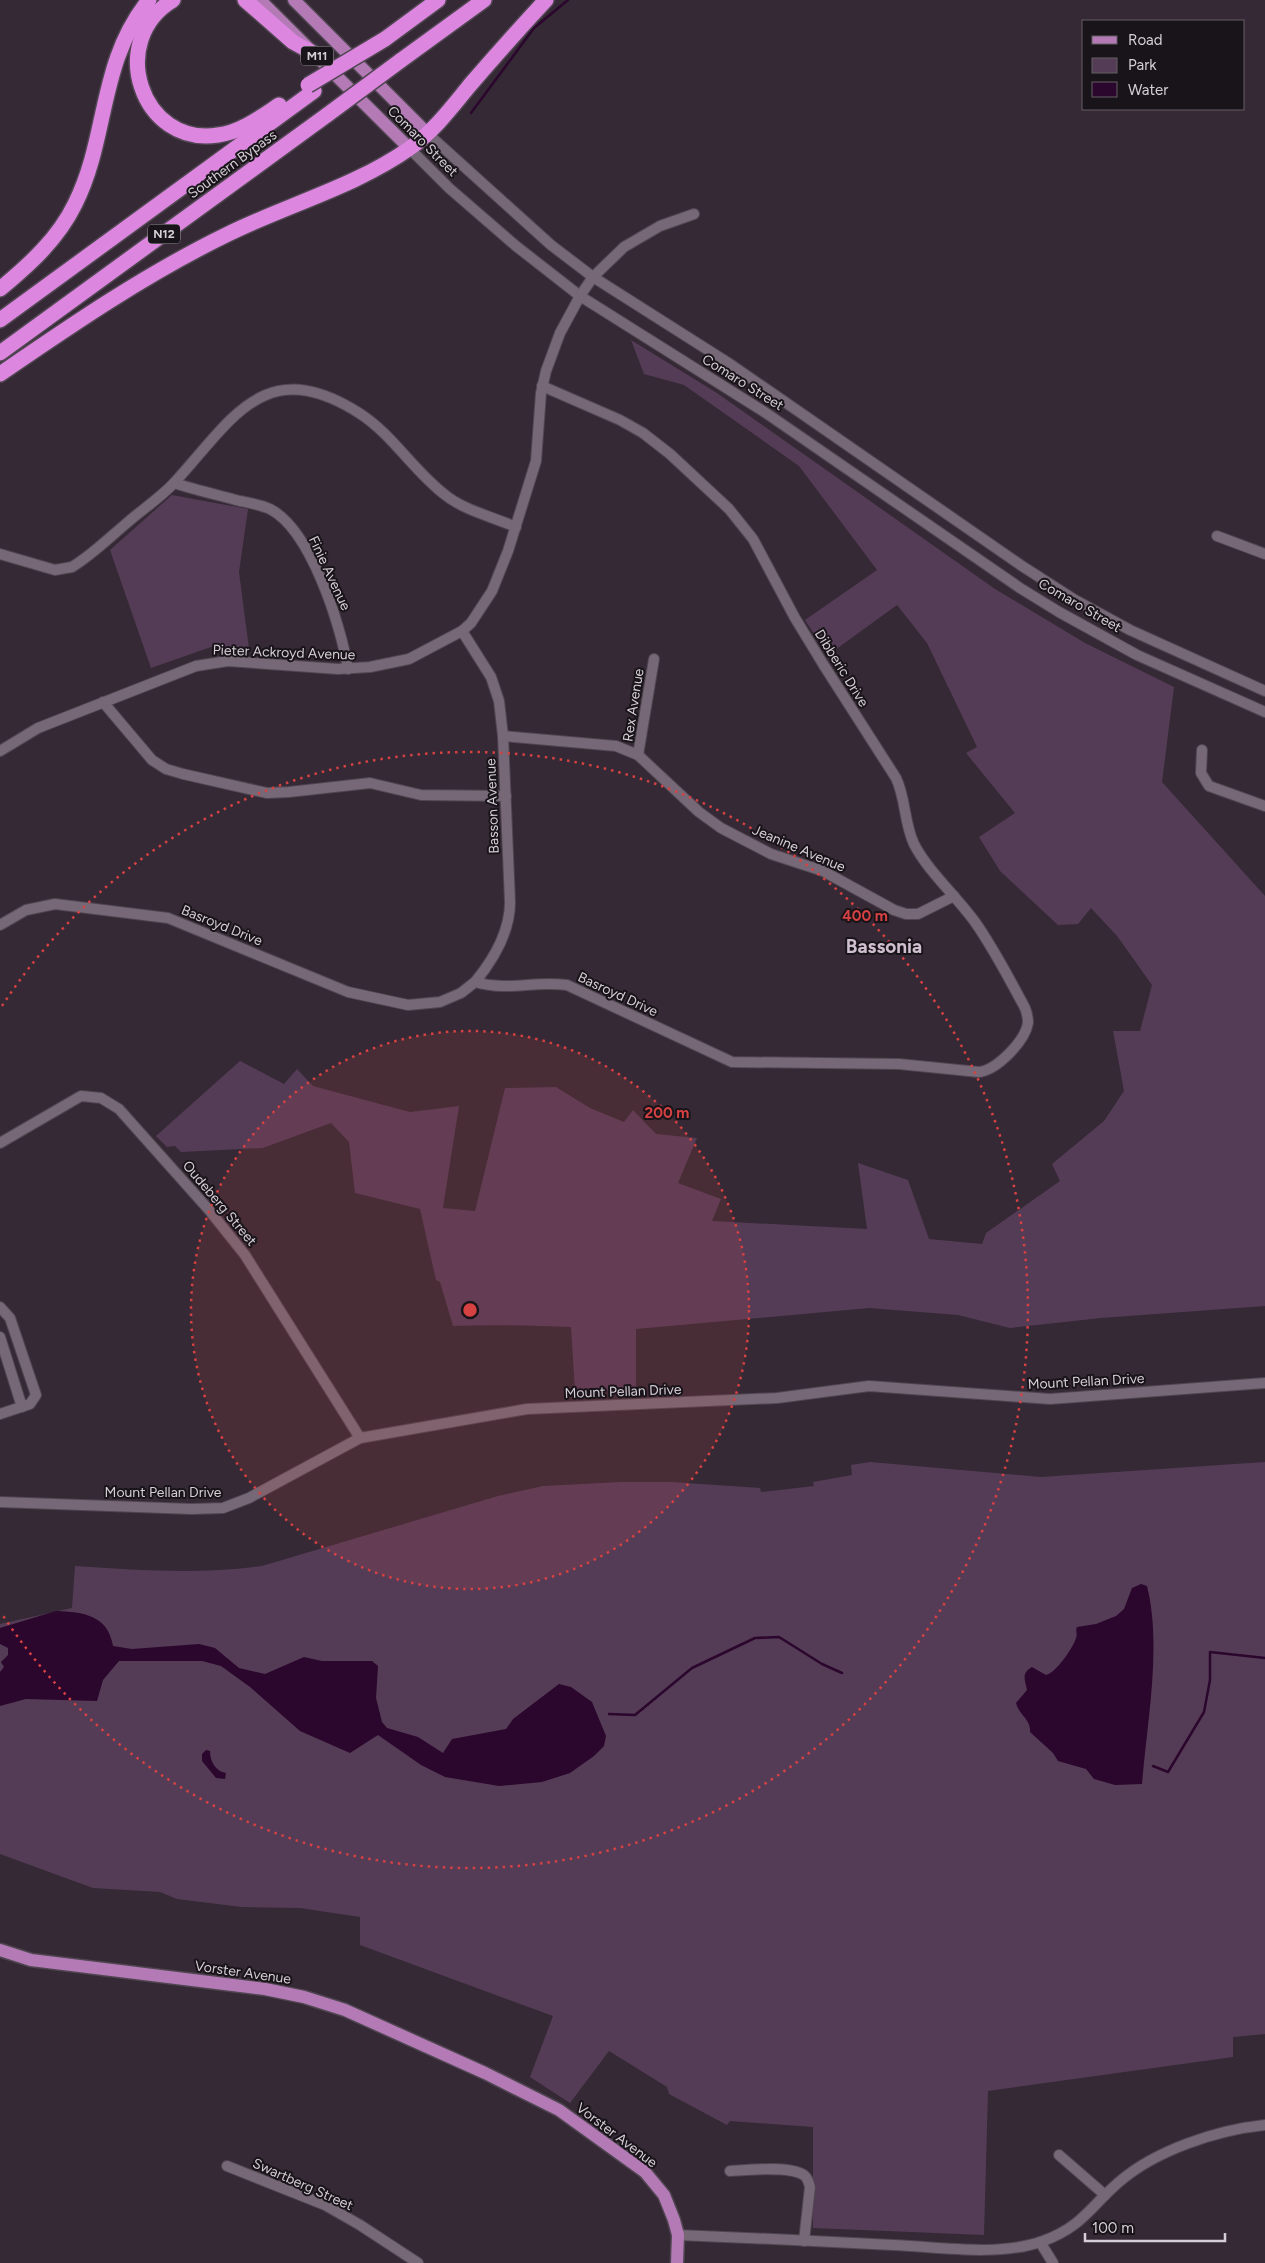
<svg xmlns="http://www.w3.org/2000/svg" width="1265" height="2263" viewBox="0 0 1265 2263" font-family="Figtree,sans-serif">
  <rect width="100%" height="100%" fill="#352935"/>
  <g fill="#553c56">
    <path d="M631,340L717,393L995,589L1085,643L1174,687L1162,782L1265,896V1306L1101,1318L1010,1328L958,1315L869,1308L636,1329V1389L575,1392L571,1327C531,1326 493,1324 453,1326L440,1282L436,1280L420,1209L355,1193L349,1142L331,1123L263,1148L181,1152L175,1146L167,1147L156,1136L240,1061L284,1084L297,1069L313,1086L410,1112L459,1106L443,1208L475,1211L505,1088L556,1087L590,1108L624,1122L633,1110L656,1134L697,1138L678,1183L721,1199L712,1221L867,1229L858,1163L908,1180L929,1239L982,1244L986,1233L1060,1181L1052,1164L1104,1121L1124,1091L1113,1031H1140L1152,985L1117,936L1091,908L1078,924L1058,925L1000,871L979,837L1015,813L966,753L977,747L927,643L897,605L828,655L805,620L877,570L799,466L684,385L644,374Z"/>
    <path d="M172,495L248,509L239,572L249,649L211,647L151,668L110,550Z"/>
    <path d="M870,1462L1041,1477L1265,1462V2034L1233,2037V2057L988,2091L984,2235L813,2228V2127L730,2121L727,2125L669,2094L667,2087L609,2051L570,2103L530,2077L553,2016L360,1945V1917L300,1908L242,1907L177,1899L160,1892L93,1888L0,1854V1624L72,1608L75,1566C137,1570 200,1575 262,1566L498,1496L543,1486L621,1482H672L760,1488L761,1492L814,1486L813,1482L852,1475L851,1465Z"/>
  </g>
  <g fill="#2b062d">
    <path d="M1141,1584L1147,1586C1162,1646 1147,1722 1142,1784L1115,1785L1094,1779L1086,1769L1058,1761L1053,1753L1030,1732C1031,1719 1019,1715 1016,1703L1027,1690C1025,1680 1021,1673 1032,1667L1046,1675C1056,1673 1073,1648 1076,1638C1078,1634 1075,1631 1077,1627L1096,1624L1116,1616L1124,1609L1132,1588Z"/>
    <path d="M56,1611C83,1612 108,1615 113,1646L132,1649L199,1644L215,1648L239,1668L265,1674L304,1657L322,1661H372L378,1666L376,1698L382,1722L387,1728L418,1737L443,1753L452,1739L506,1729L513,1719L559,1684L571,1687L592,1702L606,1736L604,1746L594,1756L570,1773L542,1782L499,1786L445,1777L421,1765L378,1735L350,1753L300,1731L250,1687L221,1666L202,1661H119L103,1680L97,1701L26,1699L0,1706V1672L4,1667L1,1662L8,1655V1648L0,1644V1628Z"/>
    <path d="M206,1750L210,1751C210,1761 215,1771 226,1773L225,1779L216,1778L202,1761V1754Z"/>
  </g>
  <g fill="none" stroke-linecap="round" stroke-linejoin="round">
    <g stroke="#2b062d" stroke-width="2.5">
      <path d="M471,113L534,28L568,0"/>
      <path d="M609,1714L635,1715L692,1668L755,1638L779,1637L822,1664L842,1673"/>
      <path d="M1153,1766L1168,1772L1204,1712L1210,1680V1652L1265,1658"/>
    </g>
    <defs>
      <g id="minor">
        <path d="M428,134L551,245L593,277L730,364L1022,566L1075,600L1130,630L1265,691"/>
        <path d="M409,148L449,188L516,246L580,296L766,413L1020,588L1059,612L1137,655L1265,712"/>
        <path d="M174,483C196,490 218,495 240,501C250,503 261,505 270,509C311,530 341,626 348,669"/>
        <path d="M1217,536L1265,554"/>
        <path d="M0,554L55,570L72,567C92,555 110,537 128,522C143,509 161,497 174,483C232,420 264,353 359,413C392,434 413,470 444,494C463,510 493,517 516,527"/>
        <path d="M462,631L491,677L499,701L503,736L510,902C510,932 494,959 475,982"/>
        <path d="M103,702L152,760L166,769L183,774L267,793L289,792L370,783L421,795L506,796"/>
        <path d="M503,736L616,746L638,755L699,812L721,828L771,854L823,871L894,910L906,914H918L954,896"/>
        <path d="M1202,750L1201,773L1209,786L1265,806"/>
        <path d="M0,751L38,728L196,666L228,661L338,669L370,667L409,659L462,631L471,623L492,591L508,551L536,461L541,393L546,371L560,333L580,296L593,277L624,247L660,226L694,214"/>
        <path d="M638,755L654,659"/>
        <path d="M0,925L26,910L55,904L168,918L348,992L408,1005L440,1002L461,993L475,982C510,992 533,980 567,985L732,1062L899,1064L979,1072C997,1070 1025,1041 1028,1023C1028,1017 1027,1013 1025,1008C1009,978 994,949 975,922C957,897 927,870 914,844C904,823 906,799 896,778L823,664L795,618L753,539L729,509L670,454L643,433L620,420L542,386"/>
        <path d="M0,1143L81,1096L101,1098L119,1109L209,1210L245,1255L360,1438"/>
        <path d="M0,1307L10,1318L36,1395L30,1404L0,1414"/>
        <path d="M0,1337L22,1407"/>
        <path d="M0,1502L192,1509L223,1508L249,1498L360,1438L527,1409L777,1398L869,1386L1050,1399L1265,1383"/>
        <path d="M1059,2155L1105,2195"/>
        <path d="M227,2166L325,2205L360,2225L418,2263"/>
        <path d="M730,2171C747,2170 792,2165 805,2176C808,2179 809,2183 810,2187L804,2241"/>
        <path d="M678,2235C750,2238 821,2241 893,2245C939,2247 999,2257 1043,2241C1082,2227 1090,2207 1119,2182C1156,2150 1217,2130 1265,2125"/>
        <path d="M1040,2242L1053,2263"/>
      </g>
      <g id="major">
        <path d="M260,0L409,148"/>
        <path d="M294,0L428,134"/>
        <path d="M0,1950L31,1960L265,1989L304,1997L345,2010L485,2073L559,2110L645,2172L664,2195L674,2220L678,2235L677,2263"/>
      </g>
      <g id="highway">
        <path d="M173,0C106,40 141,147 218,135C241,132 261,117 279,105"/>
        <path d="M245,0L293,42L313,53"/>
        <path d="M385,39L438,0"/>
        <path d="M400,61L484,0"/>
        <path d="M0,289C30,264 58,239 75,204C109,136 98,63 149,0"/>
        <path d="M0,320L314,91"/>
        <path d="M0,353L327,115"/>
        <path d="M0,374C73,324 146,274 226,235C286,205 355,187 410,148C434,131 452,107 470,85C495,56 520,28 546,0"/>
      </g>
    </defs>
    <use href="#minor" stroke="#504651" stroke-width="12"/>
    <use href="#major" stroke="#504651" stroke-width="15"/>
    <use href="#highway" stroke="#504651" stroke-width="18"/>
    <use href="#minor" stroke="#766876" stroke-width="10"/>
    <use href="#major" stroke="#b37ab6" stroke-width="12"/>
    <use href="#highway" stroke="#dc86e0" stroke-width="15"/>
    <defs>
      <g id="highway-bridge">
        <path d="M308,85L385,39"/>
        <path d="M327,115L400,61"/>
      </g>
    </defs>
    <use href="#highway-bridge" stroke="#504651" stroke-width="18" stroke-linecap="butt"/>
    <use href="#highway-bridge" stroke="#dc86e0" stroke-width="15"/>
  </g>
  <circle cx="470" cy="1310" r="279" fill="#d64142" fill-opacity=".12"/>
  <g fill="none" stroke="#d64142" stroke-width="2.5" stroke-dasharray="2.5 5">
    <circle cx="470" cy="1310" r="279"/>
    <path d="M2 1006A558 558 0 1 1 2 1614"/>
  </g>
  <g text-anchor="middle" stroke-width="4" stroke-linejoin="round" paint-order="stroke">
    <g fill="#191419" stroke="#9d969d" stroke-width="1">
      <rect x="301" y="46.5" width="32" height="19" rx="4"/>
      <rect x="148" y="224.5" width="32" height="19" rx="4"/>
    </g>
    <g font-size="12" font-weight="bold" fill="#d6ced6">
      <text x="317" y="60">M11</text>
      <text x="164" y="238">N12</text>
    </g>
    <g font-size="14" fill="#d6ced6" stroke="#191419">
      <text transform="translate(423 141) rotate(45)" y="5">Comaro Street</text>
      <text transform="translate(232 164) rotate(-36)" y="5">Southern Bypass</text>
      <text transform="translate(743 382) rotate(32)" y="5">Comaro Street</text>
      <text transform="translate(330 573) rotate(65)" y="5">Finie Avenue</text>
      <text transform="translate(1080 605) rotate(30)" y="5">Comaro Street</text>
      <text transform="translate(284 652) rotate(2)" y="5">Pieter Ackroyd Avenue</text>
      <text transform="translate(842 668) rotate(58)" y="5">Dibberic Drive</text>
      <text transform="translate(633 705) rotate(-81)" y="5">Rex Avenue</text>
      <text transform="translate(492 806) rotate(-92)" y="5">Basson Avenue</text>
      <text transform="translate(799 848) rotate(23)" y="5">Jeanine Avenue</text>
      <text transform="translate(222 925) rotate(22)" y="5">Basroyd Drive</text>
      <text transform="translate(618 994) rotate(25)" y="5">Basroyd Drive</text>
      <text transform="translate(220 1203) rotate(50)" y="5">Oudeberg Street</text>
      <text transform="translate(1086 1381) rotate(-3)" y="5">Mount Pellan Drive</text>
      <text transform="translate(623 1391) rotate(-2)" y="5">Mount Pellan Drive</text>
      <text x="163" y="1497">Mount Pellan Drive</text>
      <text transform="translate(243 1972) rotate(8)" y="5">Vorster Avenue</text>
      <text transform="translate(617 2135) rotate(37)" y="5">Vorster Avenue</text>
      <text transform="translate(303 2184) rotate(24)" y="5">Swartberg Street</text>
    </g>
    <g font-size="19" font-weight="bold" fill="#cfbfcf" stroke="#191419">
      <text x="884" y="953">Bassonia</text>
    </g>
  </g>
  <circle cx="470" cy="1310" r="8" fill="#d64142" stroke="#191419" stroke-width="2.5"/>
  <g font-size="15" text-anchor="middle" font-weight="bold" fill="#d64142" stroke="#191419" stroke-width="4" stroke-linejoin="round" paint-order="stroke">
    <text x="865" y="921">400 m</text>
    <text x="667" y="1118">200 m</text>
  </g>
  <rect x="1082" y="20" width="162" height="90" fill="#191419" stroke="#655e65"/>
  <rect x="1092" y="36" width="25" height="8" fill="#b37ab6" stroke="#655e65"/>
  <text x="1128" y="45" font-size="15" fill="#d6ced6">Road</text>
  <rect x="1092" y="58" width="25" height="15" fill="#553c56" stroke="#655e65"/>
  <text x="1128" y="70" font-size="15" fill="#d6ced6">Park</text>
  <rect x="1092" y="82" width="25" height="15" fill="#2b062d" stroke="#655e65"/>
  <text x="1128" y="95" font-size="15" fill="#d6ced6">Water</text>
  <path d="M1085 2233v8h140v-8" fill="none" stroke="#d6ced6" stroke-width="2.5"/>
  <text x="1092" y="2233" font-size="15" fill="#d6ced6" stroke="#191419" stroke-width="4" paint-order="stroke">100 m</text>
</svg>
